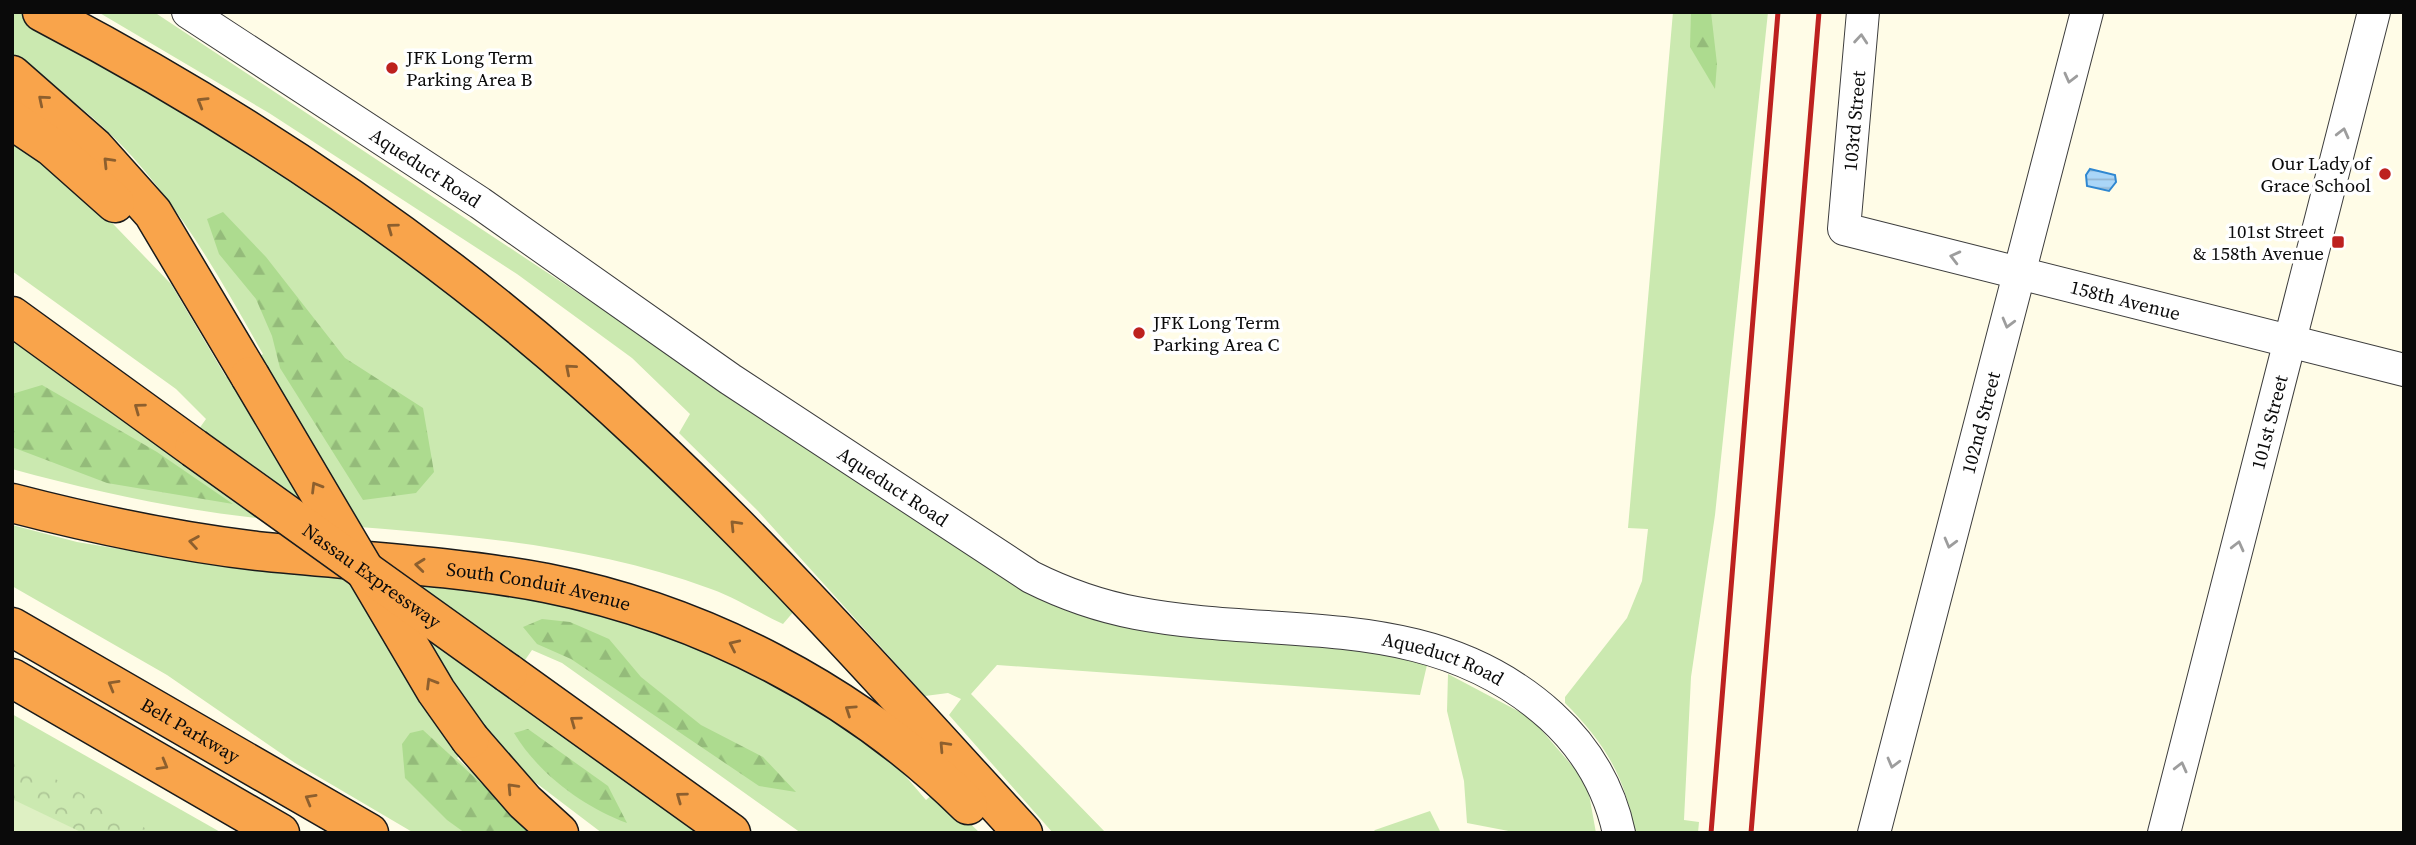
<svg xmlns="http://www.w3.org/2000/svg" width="2416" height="845" viewBox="0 0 2416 845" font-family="'Source Serif 4',serif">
  <defs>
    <pattern id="forest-firs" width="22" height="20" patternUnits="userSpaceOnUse" patternTransform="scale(1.75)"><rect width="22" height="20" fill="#addb8f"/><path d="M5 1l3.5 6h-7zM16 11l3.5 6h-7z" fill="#94bb7a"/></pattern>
    <pattern id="park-crowns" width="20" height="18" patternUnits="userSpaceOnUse" patternTransform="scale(1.75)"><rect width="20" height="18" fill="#cbe9b0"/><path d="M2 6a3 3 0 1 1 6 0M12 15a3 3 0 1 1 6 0" fill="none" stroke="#adc696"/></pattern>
    <pattern id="water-rules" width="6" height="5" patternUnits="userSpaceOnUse" patternTransform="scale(1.75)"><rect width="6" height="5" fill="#aad6f8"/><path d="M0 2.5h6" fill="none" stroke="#91b6d3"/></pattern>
  </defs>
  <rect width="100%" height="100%" fill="#fffce7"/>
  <g fill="#cbe9b0">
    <path d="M12,12L20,13L237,139L523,346L672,477L795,610L783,624C759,613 736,598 711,589C560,534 414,534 257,518C173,509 93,491 12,469V334L179,457L206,419L176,389L12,271V132L63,172L171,284L226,377L263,354C217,273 172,191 103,127C76,101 42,81 12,60Z"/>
    <path d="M98,12H154L1011,580L1367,648L1427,665L1420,695L997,665L971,694L1106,833H1053L949,715L961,699L948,693L925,696L758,511L679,433L690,414L632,358L517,274L269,113Z"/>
    <path d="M1673,12H1768L1715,515L1691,677L1684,820L1699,822L1698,833H1633C1628,779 1603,741 1565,703V697L1627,618L1642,581L1648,529L1628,528Z"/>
    <path d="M12,525L77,542L218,565L513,589L668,632L767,676L884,751L926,800L936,791L980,833H801L562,663L532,650L505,689L699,833H602L527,776L491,732L457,758L535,833H414L295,763L167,675L12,586Z"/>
    <path d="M1448,674L1531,718L1587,783L1596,833H1519L1467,823L1464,781L1447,711Z"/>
    <path d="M12,714L222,833H12Z"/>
    <path d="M1430,811L1441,833H1372L1375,830Z"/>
  </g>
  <g fill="url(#forest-firs)">
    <path d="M1691,12H1711L1717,64L1715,89L1690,47Z"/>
    <path d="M223,212L266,257L345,358L423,408L434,472L416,493L363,500L280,368L272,336L256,299L219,254L207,219Z"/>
    <path d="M42,385L157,452L233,504L107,483L12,447V394Z"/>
    <path d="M542,619L570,622L609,639L641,677L701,725L763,757L796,792L759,786L571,659L537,644L523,627Z"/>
    <path d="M528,729L608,786L627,823C583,807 538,773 514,733Z"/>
    <path d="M423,730L535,833H465L447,820L405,778L402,744L410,733Z"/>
  </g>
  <path fill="url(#park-crowns)" d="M12,757L28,764L154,833H12Z"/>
  <path fill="#def0c3" d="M12,799L83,833H12Z"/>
  <path fill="url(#water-rules)" stroke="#2f87d1" stroke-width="2" d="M2090,169L2115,175L2116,182L2109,191L2087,186L2086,175Z"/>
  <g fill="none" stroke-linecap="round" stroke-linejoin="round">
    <defs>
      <g id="minor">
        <path id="s1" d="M188,12L480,203L730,379L1031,577C1065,594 1099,606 1136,613C1281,641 1431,607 1551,716C1586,748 1609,786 1619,833"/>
        <path id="s2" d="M1863,12L1844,229L2404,370"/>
        <path id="s3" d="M1874,833L2087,12"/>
        <path id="s4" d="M2164,833L2374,12"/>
      </g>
      <g id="highway">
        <path d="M42,12C260,126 464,266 643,435C777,560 899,698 1023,833"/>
        <path d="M12,75L94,147L153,213L250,376"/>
        <path d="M12,120L52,147L115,203"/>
        <path d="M12,316L194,448"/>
        <path id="s5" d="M12,503C93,524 173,541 257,551C353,561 450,565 546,583C703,614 854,692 968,805"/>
        <path id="s6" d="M12,627L369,833"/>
        <path d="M508,673L731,833"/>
        <path d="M12,678L280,833"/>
        <path d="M470,739L525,802L559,833"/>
      </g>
    </defs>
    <use href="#minor" stroke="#3d3d3d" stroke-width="34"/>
    <use href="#highway" stroke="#1b1b1b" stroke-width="41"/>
    <use href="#minor" stroke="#fff" stroke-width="32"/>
    <use href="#highway" stroke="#f9a44b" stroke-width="38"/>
    <g stroke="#bd211f" stroke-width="5">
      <path d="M1711,833L1778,12"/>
      <path d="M1751,833L1819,12"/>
    </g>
    <defs>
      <g id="highway-bridge">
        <path d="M250,376L436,691L470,739"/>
        <path id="s7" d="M194,448L508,673"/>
      </g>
    </defs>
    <use href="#highway-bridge" stroke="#1b1b1b" stroke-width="41" stroke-linecap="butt"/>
    <use href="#highway-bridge" stroke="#f9a44b" stroke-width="38"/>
  </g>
  <defs><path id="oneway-chevron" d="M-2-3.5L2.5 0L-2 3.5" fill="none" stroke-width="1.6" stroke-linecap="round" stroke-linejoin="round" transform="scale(1.75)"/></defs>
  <g stroke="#9d9d9d">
    <use href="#oneway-chevron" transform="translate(1861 39) rotate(-85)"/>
    <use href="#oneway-chevron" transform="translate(2070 78) rotate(104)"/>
    <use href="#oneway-chevron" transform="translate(2343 133) rotate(-76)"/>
    <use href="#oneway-chevron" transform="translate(1955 257) rotate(-166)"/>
    <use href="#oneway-chevron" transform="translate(2008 323) rotate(105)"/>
    <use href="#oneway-chevron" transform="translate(1950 543) rotate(105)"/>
    <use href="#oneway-chevron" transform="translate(2238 546) rotate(-76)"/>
    <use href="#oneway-chevron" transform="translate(1893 763) rotate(105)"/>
    <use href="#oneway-chevron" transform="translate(2181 767) rotate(-76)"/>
  </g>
  <g stroke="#8d5f2e">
    <use href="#oneway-chevron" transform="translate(43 100) rotate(-140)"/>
    <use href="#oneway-chevron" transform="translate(202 102) rotate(-149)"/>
    <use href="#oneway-chevron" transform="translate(108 162) rotate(-134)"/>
    <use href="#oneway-chevron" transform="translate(392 228) rotate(-144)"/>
    <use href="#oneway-chevron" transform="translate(570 369) rotate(-139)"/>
    <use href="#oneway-chevron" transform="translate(139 408) rotate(-144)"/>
    <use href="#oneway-chevron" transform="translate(316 487) rotate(-121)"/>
    <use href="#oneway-chevron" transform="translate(735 525) rotate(-134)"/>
    <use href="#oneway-chevron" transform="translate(194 542) rotate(-171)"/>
    <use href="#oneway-chevron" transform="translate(420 565) rotate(-174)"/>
    <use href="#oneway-chevron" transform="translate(734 645) rotate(-155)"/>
    <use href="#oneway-chevron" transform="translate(431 683) rotate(-121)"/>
    <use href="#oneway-chevron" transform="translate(113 685) rotate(-150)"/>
    <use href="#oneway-chevron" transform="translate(850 710) rotate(-146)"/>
    <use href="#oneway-chevron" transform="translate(575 721) rotate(-144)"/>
    <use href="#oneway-chevron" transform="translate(944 746) rotate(-133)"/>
    <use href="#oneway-chevron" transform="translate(163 765) rotate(30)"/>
    <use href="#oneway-chevron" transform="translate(512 788) rotate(-133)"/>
    <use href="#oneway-chevron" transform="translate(681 797) rotate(-144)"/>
    <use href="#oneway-chevron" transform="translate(310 799) rotate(-150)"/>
  </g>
  <g fill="#bd211f" stroke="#fff" stroke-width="2.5">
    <circle cx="392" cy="68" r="7"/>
    <circle cx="2385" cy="174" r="7"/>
    <rect x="2331" y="235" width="14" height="14" rx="3.5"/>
    <circle cx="1139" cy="333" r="7"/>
  </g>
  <g text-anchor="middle" stroke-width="7" stroke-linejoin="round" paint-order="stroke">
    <g font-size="19" fill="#0a0a0a" stroke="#fff" text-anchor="start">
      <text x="406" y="64">JFK Long Term<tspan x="406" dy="22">Parking Area B</tspan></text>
      <text x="2371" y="170" text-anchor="end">Our Lady of<tspan x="2371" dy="22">Grace School</tspan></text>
      <text x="2324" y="238" text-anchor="end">101st Street<tspan x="2324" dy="22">&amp; 158th Avenue</tspan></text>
      <text x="1153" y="329">JFK Long Term<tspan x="1153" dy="22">Parking Area C</tspan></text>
    </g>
    <g font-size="19" fill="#0a0a0a" stroke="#fff">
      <text transform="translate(1854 121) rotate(-85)" y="7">103rd Street</text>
      <text dy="7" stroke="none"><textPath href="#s1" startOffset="284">Aqueduct Road</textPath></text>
      <text dy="7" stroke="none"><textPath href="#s2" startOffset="508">158th Avenue</textPath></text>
      <text dy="7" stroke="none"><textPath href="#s3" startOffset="424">102nd Street</textPath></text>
      <text dy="7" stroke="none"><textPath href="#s4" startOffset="424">101st Street</textPath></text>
      <text dy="7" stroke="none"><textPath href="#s1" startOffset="850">Aqueduct Road</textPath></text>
      <text dy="7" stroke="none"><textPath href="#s7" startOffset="219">Nassau Expressway</textPath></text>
      <text dy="7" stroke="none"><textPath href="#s5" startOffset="534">South Conduit Avenue</textPath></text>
      <text dy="7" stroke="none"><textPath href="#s1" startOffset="1438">Aqueduct Road</textPath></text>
      <text dy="7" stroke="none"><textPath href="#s6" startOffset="206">Belt Parkway</textPath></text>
    </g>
  </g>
  <rect width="2416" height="845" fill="none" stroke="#0a0a0a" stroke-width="28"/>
</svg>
